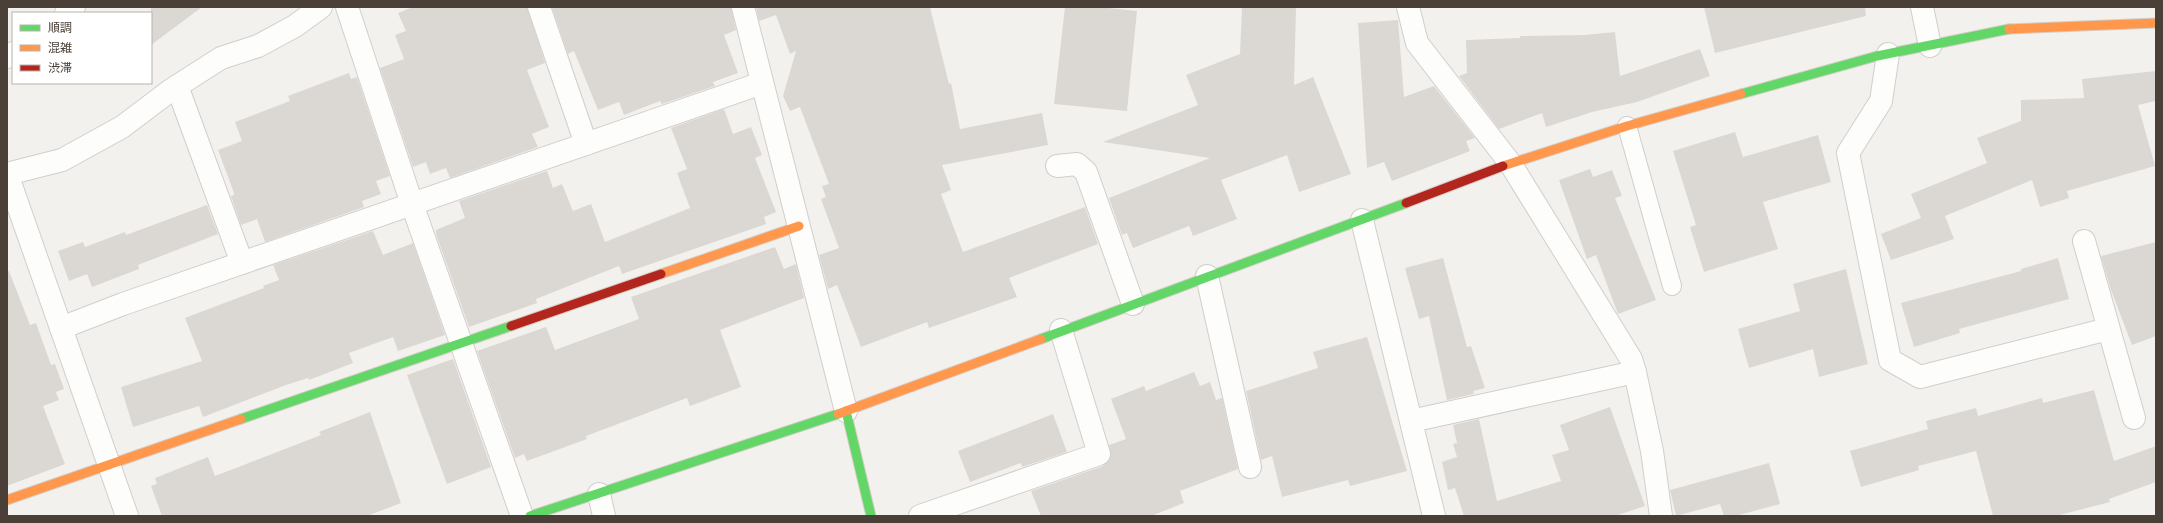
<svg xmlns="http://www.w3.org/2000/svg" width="2163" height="523" viewBox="0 0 2163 523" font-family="Helvetica,'Noto Sans JP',sans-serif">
  <rect width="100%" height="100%" fill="#f3f1ee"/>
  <g fill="#dbd8d4">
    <path d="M151,7H202L151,45Z"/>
    <path d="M413,7H527L545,63L527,70L549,127L532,134L538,147L450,178L446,168L430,174L426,162L413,167L380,68L404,59L395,35L406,31L398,13Z"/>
    <path d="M552,7H731L736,30L724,35L738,73L713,82L715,86L662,104L660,101L624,115L619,102L598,110L574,51L568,54Z"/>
    <path d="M756,7H930L949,84L951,83L960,129L1042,113L1048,145L942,165L951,190L941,194L963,252L1085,207L1098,244L1009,278L1017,297L929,328L927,322L861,347L837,285L828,289L819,255L839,248L821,199L826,197L822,186L829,184L800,107L790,111L783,96L796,51L790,54L776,15L759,21Z"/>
    <path d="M1065,7H1099L1137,11L1127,111L1054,104Z"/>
    <path d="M1242,7L1296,8L1294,85L1313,77L1351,174L1299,192L1287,155L1221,180L1237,219L1193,236L1189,226L1133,248L1127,233L1122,235L1109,198L1210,158L1103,142L1198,105L1186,75L1240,54Z"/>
    <path d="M1704,7H1865L1866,16L1715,53Z"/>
    <path d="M1398,20L1404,97L1434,86L1475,138L1466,141L1470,151L1392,181L1384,162L1367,168L1358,23Z"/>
    <path d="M1615,32L1620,76L1700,49L1710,76L1637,102L1592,112L1546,127L1542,113L1499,129L1459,76L1467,73L1466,40L1520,38V36L1584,35Z"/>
    <path d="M2156,71V101L2138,105L2155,166L2067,191L2069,198L2040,207L2032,180L1945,216L1954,239L1891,260L1881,234L1921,218L1911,194L1987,163L1977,138L2021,121V100L2084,98L2082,79Z"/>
    <path d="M349,73L351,79L357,77L390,176L376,181L381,194L362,201L364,207L265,242L257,219L241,225L231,196L234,195V193L218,150L242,141L235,122L290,101L288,96Z"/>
    <path d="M724,109L733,134L751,127L762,155L755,158L776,212L764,217L766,224L622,274L619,266L536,299L537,303L469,327L436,234V230L465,218L459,201L547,171L553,188L562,184L573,211L591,204L605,242L690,208L677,173L687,169L671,128Z"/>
    <path d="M1735,132L1743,157L1818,135L1831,182L1763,202L1778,249L1704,272L1690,227L1696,225L1673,151Z"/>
    <path d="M1590,169L1593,177L1612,170L1622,196L1615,198L1656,300L1618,314L1596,255L1587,259L1559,180Z"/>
    <path d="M207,205L218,234L138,265L139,269L92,287L87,274L69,281L58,251L83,242L85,247L125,232L126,235Z"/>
    <path d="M373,231L383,255L413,243L445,335L398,351L393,337L349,353L353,363L309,380L308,378L286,385L203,417L199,406L133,427L121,387L202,361L185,318L264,288L263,286L279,280L273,265Z"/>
    <path d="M2156,242V336L2132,345L2111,290L2101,256Z"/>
    <path d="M775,247L784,269L796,264L804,298L720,330L741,387L690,406L687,398L586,436L587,439L527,461L524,454L515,458L477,351L546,327L555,350L639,319L631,297Z"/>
    <path d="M1443,258L1467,347L1471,346L1485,388L1473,391L1474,394L1447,400L1429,316L1419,319L1405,268Z"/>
    <path d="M2058,258L2069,299L1959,329L1960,333L1914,347L1901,303L2021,271V269Z"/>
    <path d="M1846,269L1868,364L1819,377L1813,349L1749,368L1738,329L1800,311L1793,284Z"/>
    <path d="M9,271L30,325L36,323L51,365L55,364L64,389L56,392L59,400L43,406L65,464L7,486V272Z"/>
    <path d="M1367,337L1407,471L1350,486L1348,480L1282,497L1272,456L1261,460L1246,391L1318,368L1313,352Z"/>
    <path d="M453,359L491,467L447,484L407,375Z"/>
    <path d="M1194,372L1200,386L1210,382L1216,400L1222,398L1238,469L1180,491L1184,503L1151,516H1041L1031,491L1103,466L1111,457L1109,445L1126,439L1111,399L1144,386L1146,391Z"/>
    <path d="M2094,390L2114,461L2156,446V482L2109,499L2110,502L2056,516H1993L1976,451L1918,466L1919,470L1861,487L1850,451L1928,429L1926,421L1976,408L1978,416L2042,398L2043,403Z"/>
    <path d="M1610,407L1645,506L1615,516H1464L1455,488L1448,490L1442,462L1457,457L1453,444L1457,443L1453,425L1479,419L1497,501L1561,481L1552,455L1569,450L1560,425Z"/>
    <path d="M370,412L401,503L367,516H162L151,486L157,484L155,478L208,457L215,476L321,435L319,432Z"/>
    <path d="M1053,414L1067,452L1022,467L1021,463L970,482L958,451Z"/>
    <path d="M1769,463L1780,504L1735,516H1724L1720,504L1676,516L1670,490Z"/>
  </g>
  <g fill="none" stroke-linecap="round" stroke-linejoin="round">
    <defs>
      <path id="lane" d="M1627,126L1672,286"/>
      <g id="street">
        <path d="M347,7L412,204L522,516"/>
        <path d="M539,7L586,144"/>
        <path d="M743,7L846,411"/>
        <path d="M1408,7L1417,43L1510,163L1631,359L1635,372L1652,451L1661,516"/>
        <path d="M1922,7L1930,46"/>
        <path d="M66,13L74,7"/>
        <path d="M1888,54L1881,101L1848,153L1890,360L1920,377L2108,329"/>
        <path d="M7,57L13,53"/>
        <path d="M177,86L242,263"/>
        <path d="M1057,166L1077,164L1086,172L1133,304"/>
        <path d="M7,174L127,516"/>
        <path d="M7,174L62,160L122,127L171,90L221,58L258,46L295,26L321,7"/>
        <path d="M1362,220L1434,516"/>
        <path d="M2084,241L2134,418"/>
        <path d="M1207,276L1250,467"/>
        <path d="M61,328L123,304L762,83"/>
        <path d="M1411,421L1635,372"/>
        <path d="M599,494L604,516"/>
        <path d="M920,516L1099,454L1061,330"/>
      </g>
      <g id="fast">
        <path d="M1741,94L1877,56L2009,29"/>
        <path d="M1041,339L1406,203"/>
        <path d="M846,411L871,516"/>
        <path d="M241,419L511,326"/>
        <path d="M530,516L838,414"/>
      </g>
      <g id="slow">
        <path d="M2009,29L2156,23"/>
        <path d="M1503,166L1627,126L1741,94"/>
        <path d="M661,274L799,226"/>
        <path d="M838,414L1041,339"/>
        <path d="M7,500L241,419"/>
      </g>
      <g id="jam">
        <path d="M1406,203L1503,166"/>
        <path d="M511,326L661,274"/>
      </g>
    </defs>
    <use href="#lane" stroke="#d1cecb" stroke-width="20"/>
    <use href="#street" stroke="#d1cecb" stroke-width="24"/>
    <use href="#fast" stroke="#d4cec6" stroke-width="11"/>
    <use href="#slow" stroke="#d4cec6" stroke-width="11"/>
    <use href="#jam" stroke="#d4cec6" stroke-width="11"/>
    <use href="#lane" stroke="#fdfdfc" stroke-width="18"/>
    <use href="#street" stroke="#fdfdfc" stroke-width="22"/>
    <use href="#fast" stroke="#63d668" stroke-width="9"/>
    <use href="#slow" stroke="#ff974d" stroke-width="9"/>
    <use href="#jam" stroke="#b3261e" stroke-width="9"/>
  </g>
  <rect width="2163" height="523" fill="none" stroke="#4a4038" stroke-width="16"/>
  <rect x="12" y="12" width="140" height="72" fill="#ffffff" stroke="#b7b3af"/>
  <rect x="20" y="25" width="20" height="6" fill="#63d668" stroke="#b7b3af"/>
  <text x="48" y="32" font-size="12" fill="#4a4038">順調</text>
  <rect x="20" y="45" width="20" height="6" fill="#ff974d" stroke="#b7b3af"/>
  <text x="48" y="52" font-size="12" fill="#4a4038">混雑</text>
  <rect x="20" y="65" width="20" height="6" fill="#b3261e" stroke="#b7b3af"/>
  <text x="48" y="72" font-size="12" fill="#4a4038">渋滞</text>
</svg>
